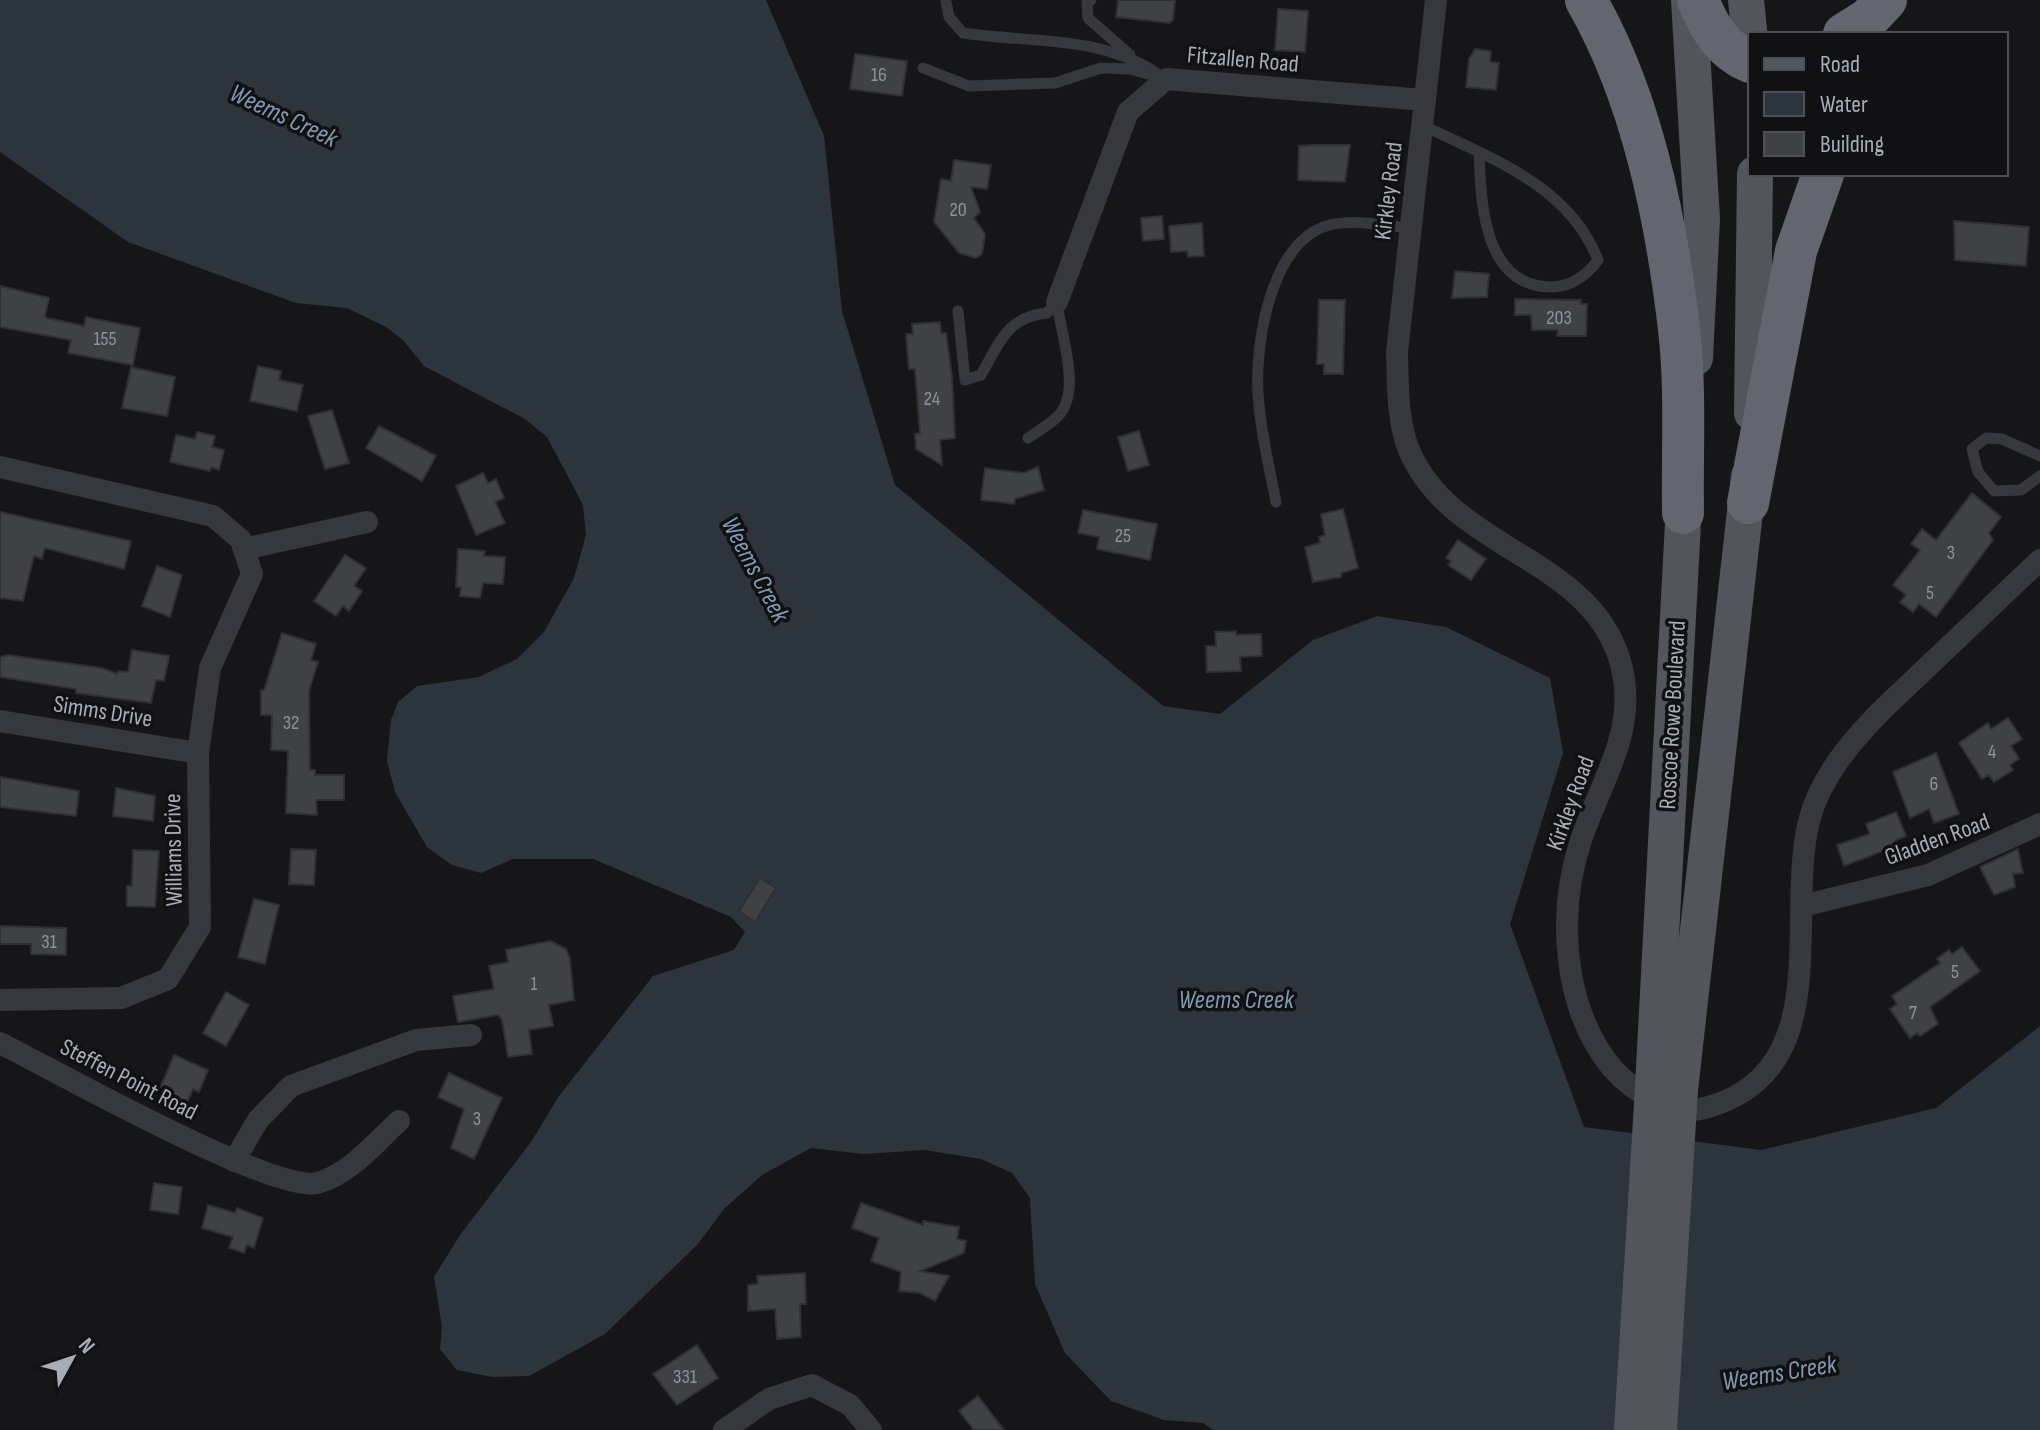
<svg xmlns="http://www.w3.org/2000/svg" width="2040" height="1430" viewBox="0 0 2040 1430" font-family="'Sofia Sans Condensed',sans-serif">
  <rect width="100%" height="100%" fill="#161618"/>
  <path fill="#2c353c" d="M0,0H766L824,136L842,311L895,485L1163,706L1220,714L1313,640L1377,616L1446,627L1550,678L1563,753L1510,924L1584,1127L1761,1150L1936,1108L2040,1026V1430H1214L1203,1423L1164,1420L1111,1401L1065,1353L1035,1284L1030,1198L1012,1173L981,1159L924,1150L864,1154L811,1148L762,1175L724,1209L698,1244L605,1334L529,1376L492,1377L457,1370L440,1349L442,1327L434,1277L460,1235L531,1142L559,1096L653,976L734,950L745,932L731,917L593,859H513L481,873L452,865L427,847L395,792L387,761L391,720L398,702L417,686L479,677L517,659L544,632L574,578L586,535L583,505L547,437L525,419L424,366L403,340L386,327L347,308L296,303L128,242L0,152Z"/>
  <g fill="#404145" stroke="#303034" stroke-width="2">
    <path d="M1118,0H1175L1173,20L1170,23L1116,17Z"/>
    <path d="M1278,9L1308,11L1305,52L1275,50Z"/>
    <path d="M1475,49L1491,51L1490,62L1499,63L1496,90L1466,87L1469,59Z"/>
    <path d="M855,54L907,61L902,96L850,89Z"/>
    <path d="M1312,145H1350L1345,182L1298,180L1299,146Z"/>
    <path d="M954,160L991,165L987,189L971,187L980,212L974,218L985,234L982,254L976,258L959,253L934,222L941,179L951,181Z"/>
    <path d="M1162,216L1164,239L1143,241L1141,218Z"/>
    <path d="M1954,221L2029,227L2026,266L1955,260Z"/>
    <path d="M1202,223L1204,256L1188,257L1187,251L1171,252L1169,226Z"/>
    <path d="M1455,271L1489,274L1487,297L1452,298Z"/>
    <path d="M0,286L49,298L45,316L47,318L84,326L86,317L140,328L133,365L68,353L71,340L0,327Z"/>
    <path d="M1515,299L1581,300L1580,304H1587L1586,336H1557L1558,330H1532L1531,315H1515Z"/>
    <path d="M1319,300H1345L1343,374H1324V364H1317Z"/>
    <path d="M940,322L941,333H946L952,376L955,438L940,440L942,465L916,449L915,434L920,433L915,369H909L906,334H913L912,324Z"/>
    <path d="M258,366L281,371L279,380L303,385L297,411L250,401Z"/>
    <path d="M131,367L175,377L167,416L122,408Z"/>
    <path d="M332,410L349,463L325,469L308,416Z"/>
    <path d="M379,426L436,456L422,481L366,448Z"/>
    <path d="M1139,431L1149,465L1128,471L1118,437Z"/>
    <path d="M197,432L215,436L212,447L224,450L219,470L211,467L210,471L170,462L176,435L195,439Z"/>
    <path d="M1038,467L1044,490L1015,499L1014,504L981,500L985,468L1024,473Z"/>
    <path d="M483,473L488,483L496,479L504,498L495,502L505,523L476,535L456,486Z"/>
    <path d="M1972,493L2001,517L1989,533L1993,540L1936,617L1919,604L1913,612L1900,602L1906,595L1893,585L1920,550L1911,544L1922,529L1936,540Z"/>
    <path d="M1343,509L1358,568L1341,573V577L1313,582L1305,547L1320,543L1319,537L1325,535L1321,514Z"/>
    <path d="M1083,510L1157,524L1150,560L1097,549L1099,537L1078,533Z"/>
    <path d="M0,512L131,541L124,569L45,548L42,559L34,556L23,601L0,598Z"/>
    <path d="M1458,540L1486,559L1471,580L1448,565L1451,561L1446,558Z"/>
    <path d="M458,549L485,551L484,556L505,557L503,584L483,583L480,598L460,596L461,587H456Z"/>
    <path d="M345,555L366,568L354,586L362,591L349,611L343,606L336,616L314,601Z"/>
    <path d="M157,566L182,575L170,617L142,606Z"/>
    <path d="M1236,631V635L1261,634L1262,656L1240,657L1241,671L1207,672L1206,646H1216L1215,632Z"/>
    <path d="M282,633L316,644L311,660L318,662L309,691L310,770H315V775H344V800H316L317,815L286,813L288,751L271,750L272,715H261V690H264Z"/>
    <path d="M132,650L169,656L164,681L156,680L151,703L76,693V689L0,677V657L7,655L102,668L117,674L118,671L128,672Z"/>
    <path d="M2008,718L2022,739L2011,746L2019,759L2010,765L2013,770L1994,782L1989,775L1982,779L1959,743L1988,723L1991,729Z"/>
    <path d="M1936,753L1959,814L1934,823L1929,809L1910,818L1893,772Z"/>
    <path d="M0,777L79,791L76,816L0,807Z"/>
    <path d="M116,788L155,796L153,821L113,816Z"/>
    <path d="M1896,812L1906,836L1896,840L1898,845L1844,866L1837,845L1870,834L1866,824Z"/>
    <path d="M291,849L316,850L314,885L289,884Z"/>
    <path d="M2018,849L2023,873L2013,874L2015,887L1994,895L1980,867Z"/>
    <path d="M133,850L159,851L155,907L127,906V886H132Z"/>
    <path d="M760,878L776,888L755,922L739,911Z"/>
    <path d="M254,899L279,905L265,964L238,957Z"/>
    <path d="M0,926L66,928V955L31,954V944H0Z"/>
    <path d="M550,941L566,949L570,959L574,1000L549,1005L553,1026L529,1030L532,1054L508,1057L502,1020L498,1015L458,1022L453,996L494,989L489,966L508,962L506,950Z"/>
    <path d="M1962,947L1980,971L1930,1007L1938,1024L1920,1036L1917,1033L1910,1038L1890,1009L1897,1004L1892,996L1940,963L1937,959L1949,950L1952,954Z"/>
    <path d="M226,992L249,1005L226,1046L203,1033Z"/>
    <path d="M174,1055L208,1070L199,1092L193,1089L186,1105L158,1093Z"/>
    <path d="M449,1073L502,1098L474,1159L451,1148L464,1109L438,1097Z"/>
    <path d="M154,1183L182,1187L178,1214L150,1210Z"/>
    <path d="M861,1203L923,1225V1221L959,1227L957,1239L966,1241L964,1253L920,1271L949,1276L935,1301L920,1293L899,1291L901,1272L871,1261L879,1238L852,1228Z"/>
    <path d="M208,1205L235,1213L237,1208L263,1218L254,1248L247,1245L244,1253L229,1248L233,1237L202,1228Z"/>
    <path d="M805,1273L806,1304H800L801,1337L777,1339L775,1309L748,1311V1285L758,1284L757,1276Z"/>
    <path d="M697,1345L718,1378L677,1405L653,1374Z"/>
    <path d="M978,1396L1004,1430H974L959,1411Z"/>
  </g>
  <g fill="none" stroke-linecap="round" stroke-linejoin="round">
    <g stroke="#37383d" stroke-width="11">
      <path d="M1091,0L1087,3L1088,18L1130,55"/>
      <path d="M946,2L949,17L963,33C1029,43 1098,35 1155,72"/>
      <path d="M923,68L969,86L1055,83L1101,68L1130,69L1166,79"/>
      <path d="M1422,125C1490,158 1569,185 1598,260C1587,275 1572,286 1553,287C1484,288 1481,205 1479,154"/>
      <path d="M958,311L965,380L981,375C1000,342 1007,317 1047,313L1057,302"/>
      <path d="M1028,438C1038,431 1051,424 1059,415C1082,390 1060,332 1057,302"/>
      <path d="M2040,456L2002,439L1986,438L1972,449L1978,472L1994,491L2021,490L2040,476"/>
      <path d="M1276,502C1269,466 1260,429 1258,393C1255,342 1271,240 1330,225C1354,219 1384,225 1409,228"/>
    </g>
    <g stroke="#37383d" stroke-width="22">
      <path d="M1436,0L1397,352C1398,383 1397,421 1409,450C1453,556 1605,556 1624,679C1633,738 1599,786 1581,840C1557,912 1562,1007 1612,1068C1633,1092 1673,1116 1705,1108C1838,1072 1785,919 1809,821C1820,778 1850,743 1881,711L2040,560"/>
      <path d="M1057,302L1128,112L1166,79L1425,100"/>
      <path d="M0,467L213,516L241,540L252,574L210,668L198,753L200,927L168,979L121,998L0,1000"/>
      <path d="M244,549L367,522"/>
      <path d="M0,721L198,753"/>
      <path d="M1802,906L1928,875L2040,824"/>
      <path d="M0,1043C52,1069 272,1193 317,1183C349,1175 376,1142 399,1121"/>
      <path d="M234,1161L258,1120L291,1086L416,1040L471,1035"/>
      <path d="M724,1430L769,1399L812,1385L850,1405L871,1430"/>
    </g>
    <g stroke="#53555c" stroke-width="36">
      <path d="M1689,0L1702,219L1695,358"/>
      <path d="M1746,0L1750,39"/>
      <path d="M1752,413L1755,174"/>
      <path d="M1653,1087L1685,485"/>
      <path d="M1680,1090L1749,476"/>
    </g>
    <g stroke="#63666e" stroke-width="42">
      <path d="M1586,0C1642,98 1666,218 1679,329C1686,389 1682,452 1683,513"/>
      <path d="M1698,0C1709,27 1722,50 1750,62"/>
      <path d="M1844,34L1868,19L1886,0"/>
      <path d="M1748,503L1796,251L1823,174"/>
    </g>
    <g stroke="#53555c" stroke-width="36">
      <path d="M1632,1430L1653,1087"/>
      <path d="M1659,1430L1680,1090"/>
    </g>
  </g>
  <g text-anchor="middle" stroke-width="7" stroke-linejoin="round" paint-order="stroke">
    <g font-size="20" fill="#8e929b">
      <text x="879" y="81">16</text>
      <text x="958" y="216">20</text>
      <text x="1559" y="324">203</text>
      <text x="105" y="345">155</text>
      <text x="932" y="405">24</text>
      <text x="1123" y="542">25</text>
      <text x="1951" y="559">3</text>
      <text x="1930" y="599">5</text>
      <text x="291" y="729">32</text>
      <text x="1992" y="758">4</text>
      <text x="1934" y="790">6</text>
      <text x="49" y="948">31</text>
      <text x="1955" y="978">5</text>
      <text x="534" y="990">1</text>
      <text x="1913" y="1019">7</text>
      <text x="477" y="1125">3</text>
      <text x="685" y="1383">331</text>
    </g>
    <g font-size="24" fill="#a8adb8" stroke="#111113">
      <text transform="translate(1243 59) rotate(5)" y="8">Fitzallen Road</text>
      <text transform="translate(1388 191) rotate(-83)" y="8">Kirkley Road</text>
      <text transform="translate(103 711) rotate(9)" y="8">Simms Drive</text>
      <text transform="translate(1672 715) rotate(-87)" y="8">Roscoe Rowe Boulevard</text>
      <text transform="translate(1570 803) rotate(-70)" y="8">Kirkley Road</text>
      <text transform="translate(1937 839) rotate(-20)" y="8">Gladden Road</text>
      <text transform="translate(173 850) rotate(-91)" y="8">Williams Drive</text>
      <text transform="translate(129 1079) rotate(27)" y="8">Steffen Point Road</text>
    </g>
    <g font-size="26" font-style="italic" fill="#7f9bb3" stroke="#111113">
      <text transform="translate(284 115) rotate(25)" y="9">Weems Creek</text>
      <text transform="translate(756 569) rotate(62)" y="9">Weems Creek</text>
      <text x="1236" y="1008">Weems Creek</text>
      <text transform="translate(1779 1372) rotate(-9)" y="9">Weems Creek</text>
    </g>
  </g>
  <rect x="1748" y="32" width="260" height="144" fill="#111113" stroke="#4d4f55" stroke-width="2"/>
  <rect x="1764" y="58" width="40" height="12" fill="#53555c" stroke="#4d4f55" stroke-width="2"/>
  <text x="1820" y="72" font-size="24" fill="#a8adb8">Road</text>
  <rect x="1764" y="92" width="40" height="24" fill="#2c353c" stroke="#4d4f55" stroke-width="2"/>
  <text x="1820" y="112" font-size="24" fill="#a8adb8">Water</text>
  <rect x="1764" y="132" width="40" height="24" fill="#404145" stroke="#4d4f55" stroke-width="2"/>
  <text x="1820" y="152" font-size="24" fill="#a8adb8">Building</text>
  <g transform="translate(72 1358) rotate(50)" stroke="#111113" stroke-width="6" paint-order="stroke">
  <path d="M0-6L14 30L0 20L-14 30Z" fill="#a8adb8"/>
  <text y="-12" font-size="22" font-weight="bold" text-anchor="middle" fill="#a8adb8">N</text>
  </g>
</svg>
